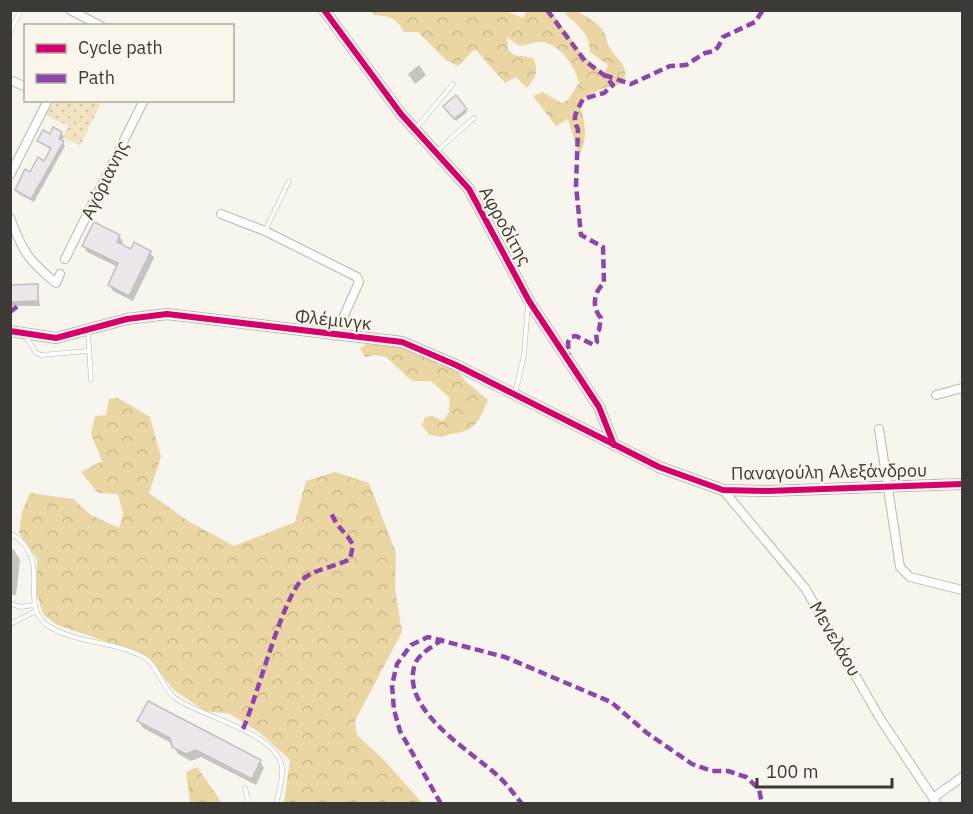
<svg xmlns="http://www.w3.org/2000/svg" width="973" height="814" viewBox="0 0 973 814" font-family="'IBM Plex Sans',sans-serif">
  <defs>
    <pattern id="green-dots" width="8" height="8" patternUnits="userSpaceOnUse" patternTransform="scale(1.5)"><rect width="8" height="8" fill="#f2e4c1"/><path d="M2 2h.1M6 6h.1" fill="none" stroke="#d0c4a6" stroke-width="1.8" stroke-linecap="round"/></pattern>
    <pattern id="forest-crowns" width="20" height="18" patternUnits="userSpaceOnUse" patternTransform="scale(1.5)"><rect width="20" height="18" fill="#ead6a3"/><path d="M2 6a3 3 0 1 1 6 0M12 15a3 3 0 1 1 6 0" fill="none" stroke="#cab88d"/></pattern>
  </defs>
  <rect width="100%" height="100%" fill="#f8f5ee"/>
  <path fill="url(#green-dots)" d="M50,101H102L80,146L63,137L68,126L44,114Z"/>
  <g fill="url(#forest-crowns)">
    <path d="M370,11H506L523,18L527,11H551L582,54L604,74L608,65L590,52C590,32 577,25 564,13L576,11C587,17 599,22 605,34C607,39 607,44 610,48C619,63 630,64 623,84C607,86 588,92 579,105C586,122 588,139 579,155L568,119L556,126L533,96L542,92L562,103L568,100L579,83C576,68 561,45 543,42C537,41 527,45 520,46L507,37L508,50L514,55L533,58C539,71 536,77 527,88L516,77L505,83L475,49L458,66L446,60L418,32H404C396,18 390,16 374,15Z"/>
    <path d="M370,342L407,348L435,358L438,365L454,366L465,381L488,400C482,413 478,428 462,432C454,434 450,433 443,437L430,435L422,426L425,417L432,416L443,421L449,412L450,398L431,381H412L386,357L375,355L365,357L360,348Z"/>
    <path d="M118,398L150,417L161,457L149,493L188,521L234,546L295,522L306,481L335,472L369,483L396,553L395,588L402,632L355,721L357,735L385,761L422,803H284L290,760L259,732L230,714L205,711L174,690L145,655L55,624L43,614L37,595V559L19,533L22,512L30,493L73,499L91,515L119,528L123,514L118,494L98,493L81,472L102,461L91,434L95,416L106,415L109,399Z"/>
    <path d="M197,767L222,803H190L186,772Z"/>
  </g>
  <g fill="#0003">
    <path d="M419,65L426,75L415,84L408,74Z"/>
    <path d="M447,109H466L467,112L456,121Z"/>
    <path d="M61,133L64,137L61,141L65,146L34,202L19,194L16,190L30,174L45,163L51,150L39,141Z"/>
    <path d="M119,236L123,242L121,246L131,251L150,252L154,258L133,301L113,291L109,285L118,267L87,252L84,246Z"/>
    <path d="M37,286L40,306H10V287Z"/>
    <path d="M10,549L14,550L20,560L16,595H10Z"/>
    <path d="M139,721L260,761L264,768L256,785L201,757L191,761L178,754L173,744L143,728Z"/>
  </g>
  <g fill="#ede6ec" stroke="#c2bfbe" stroke-width="1.5">
    <path d="M456,95L467,109L454,119L443,106Z"/>
    <path d="M53,127L62,132L59,139L64,141L31,199L15,190L25,169L30,172L38,157L44,161L51,148L37,141L43,130L50,134Z"/>
    <path d="M94,222L120,235L117,242L131,249L134,242L151,251L129,296L108,285L118,263L82,246Z"/>
    <path d="M38,284V301L10,302V285Z"/>
    <path d="M148,701L261,760L252,779L196,750L186,754L172,747L170,738L137,721Z"/>
  </g>
  <g fill="none" stroke-linecap="round" stroke-linejoin="round">
    <defs>
      <g id="service">
        <path d="M10,32L21,10"/>
        <path d="M417,127L453,84"/>
        <path d="M437,151L474,118"/>
        <path d="M265,231L289,181"/>
        <path d="M88,331L91,380"/>
        <path d="M25,335L36,353L41,355L88,351"/>
        <path d="M515,394L524,355L528,304"/>
        <path d="M10,533C57,560 14,605 50,627C78,644 117,641 145,658C159,667 162,688 175,698C201,717 278,732 282,768C283,778 279,793 276,804"/>
        <path d="M10,603L20,607L34,605"/>
        <path d="M10,624L36,611"/>
        <path d="M245,788L249,804"/>
      </g>
      <g id="minor">
        <path d="M70,10L101,26"/>
        <path d="M10,80L26,87"/>
        <path d="M10,175L48,100"/>
        <path d="M221,214L265,231L357,277L359,282L335,336"/>
        <path d="M10,218C23,252 28,260 56,283L60,274"/>
        <path d="M65,259L144,100"/>
        <path d="M936,395L962,388"/>
        <path d="M879,429L900,567L910,577L962,590"/>
        <path d="M723,490L805,588L881,720L937,804"/>
        <path d="M933,798L962,777"/>
      </g>
      <g id="tertiary">
        <path d="M324,10L401,114L469,189L529,301L599,407L614,445"/>
        <path d="M10,331L56,338L127,319L167,314L402,342L456,365L659,467L723,490L768,491L962,484"/>
      </g>
    </defs>
    <use href="#service" stroke="#b9b7b2" stroke-width="5"/>
    <use href="#minor" stroke="#b9b7b2" stroke-width="10"/>
    <use href="#tertiary" stroke="#b9b7b2" stroke-width="12"/>
    <use href="#service" stroke="#fefefc" stroke-width="4"/>
    <use href="#minor" stroke="#fefefc" stroke-width="8"/>
    <use href="#tertiary" stroke="#fefefc" stroke-width="10"/>
    <g stroke="#8e44ad" stroke-width="4.5" stroke-dasharray="9 4.5" stroke-linecap="butt">
      <path d="M547,10L585,61L604,75L613,85L604,93L583,99C577,111 571,117 578,129L576,186L581,235L603,247L604,283C594,292 591,307 601,318L599,330L596,333L597,342L594,345L576,336L571,337L568,342L569,357"/>
      <path d="M604,75L631,84L670,66L686,65L705,53L714,51L718,47L723,37L755,22L763,10"/>
      <path d="M10,312L19,305"/>
      <path d="M443,639C434,646 419,653 415,664C399,710 471,751 498,776C507,784 514,794 522,804"/>
      <path d="M243,729C257,698 283,595 303,579C317,568 335,567 350,559L353,545C345,530 337,529 331,512"/>
      <path d="M441,804L400,731L394,710L392,685L397,664L411,645L428,637L505,657L611,702L647,733L692,764L712,771H728L746,777L759,789L762,804"/>
    </g>
    <defs>
      <g id="cycleway">
        <path d="M324,10L401,114L469,189L529,301L599,407L614,445"/>
        <path d="M10,331L56,338L127,319L167,314L402,342L456,365L659,467L723,490L768,491L962,484"/>
      </g>
    </defs>
    <use href="#cycleway" stroke="#fbf6eb" stroke-width="10"/>
    <use href="#cycleway" stroke="#d6006c" stroke-width="6"/>
  </g>
  <g text-anchor="middle" stroke-width="4.5" stroke-linejoin="round" paint-order="stroke">
    <g font-size="18" fill="#3c3a36" stroke="#fbf6eb">
      <text transform="translate(105 180) rotate(-64)" y="6">Αγόριανης</text>
      <text transform="translate(505 226) rotate(61)" y="6">Αφροδίτης</text>
      <text transform="translate(333 320) rotate(6)" y="6">Φλέμινγκ</text>
      <text transform="translate(829 472) rotate(-1)" y="6">Παναγούλη Αλεξάνδρου</text>
      <text transform="translate(835 639) rotate(60)" y="6">Μενελάου</text>
    </g>
  </g>
  <rect width="973" height="814" fill="none" stroke="#3c3a36" stroke-width="24"/>
  <rect x="24" y="24" width="210" height="78" fill="#fbf6eb" stroke="#afaba3" stroke-width="1.5"/>
  <rect x="36" y="44" width="30" height="9" fill="#d6006c" stroke="#afaba3" stroke-width="1.5"/>
  <text x="78" y="54" font-size="18" fill="#3c3a36">Cycle path</text>
  <rect x="36" y="74" width="30" height="9" fill="#8e44ad" stroke="#afaba3" stroke-width="1.5"/>
  <text x="78" y="84" font-size="18" fill="#3c3a36">Path</text>
  <path d="M757 778v9h135v-9" fill="none" stroke="#3c3a36" stroke-width="3"/>
  <text x="766" y="778" font-size="18" fill="#3c3a36" stroke="#fbf6eb" stroke-width="4.5" paint-order="stroke">100 m</text>
</svg>
